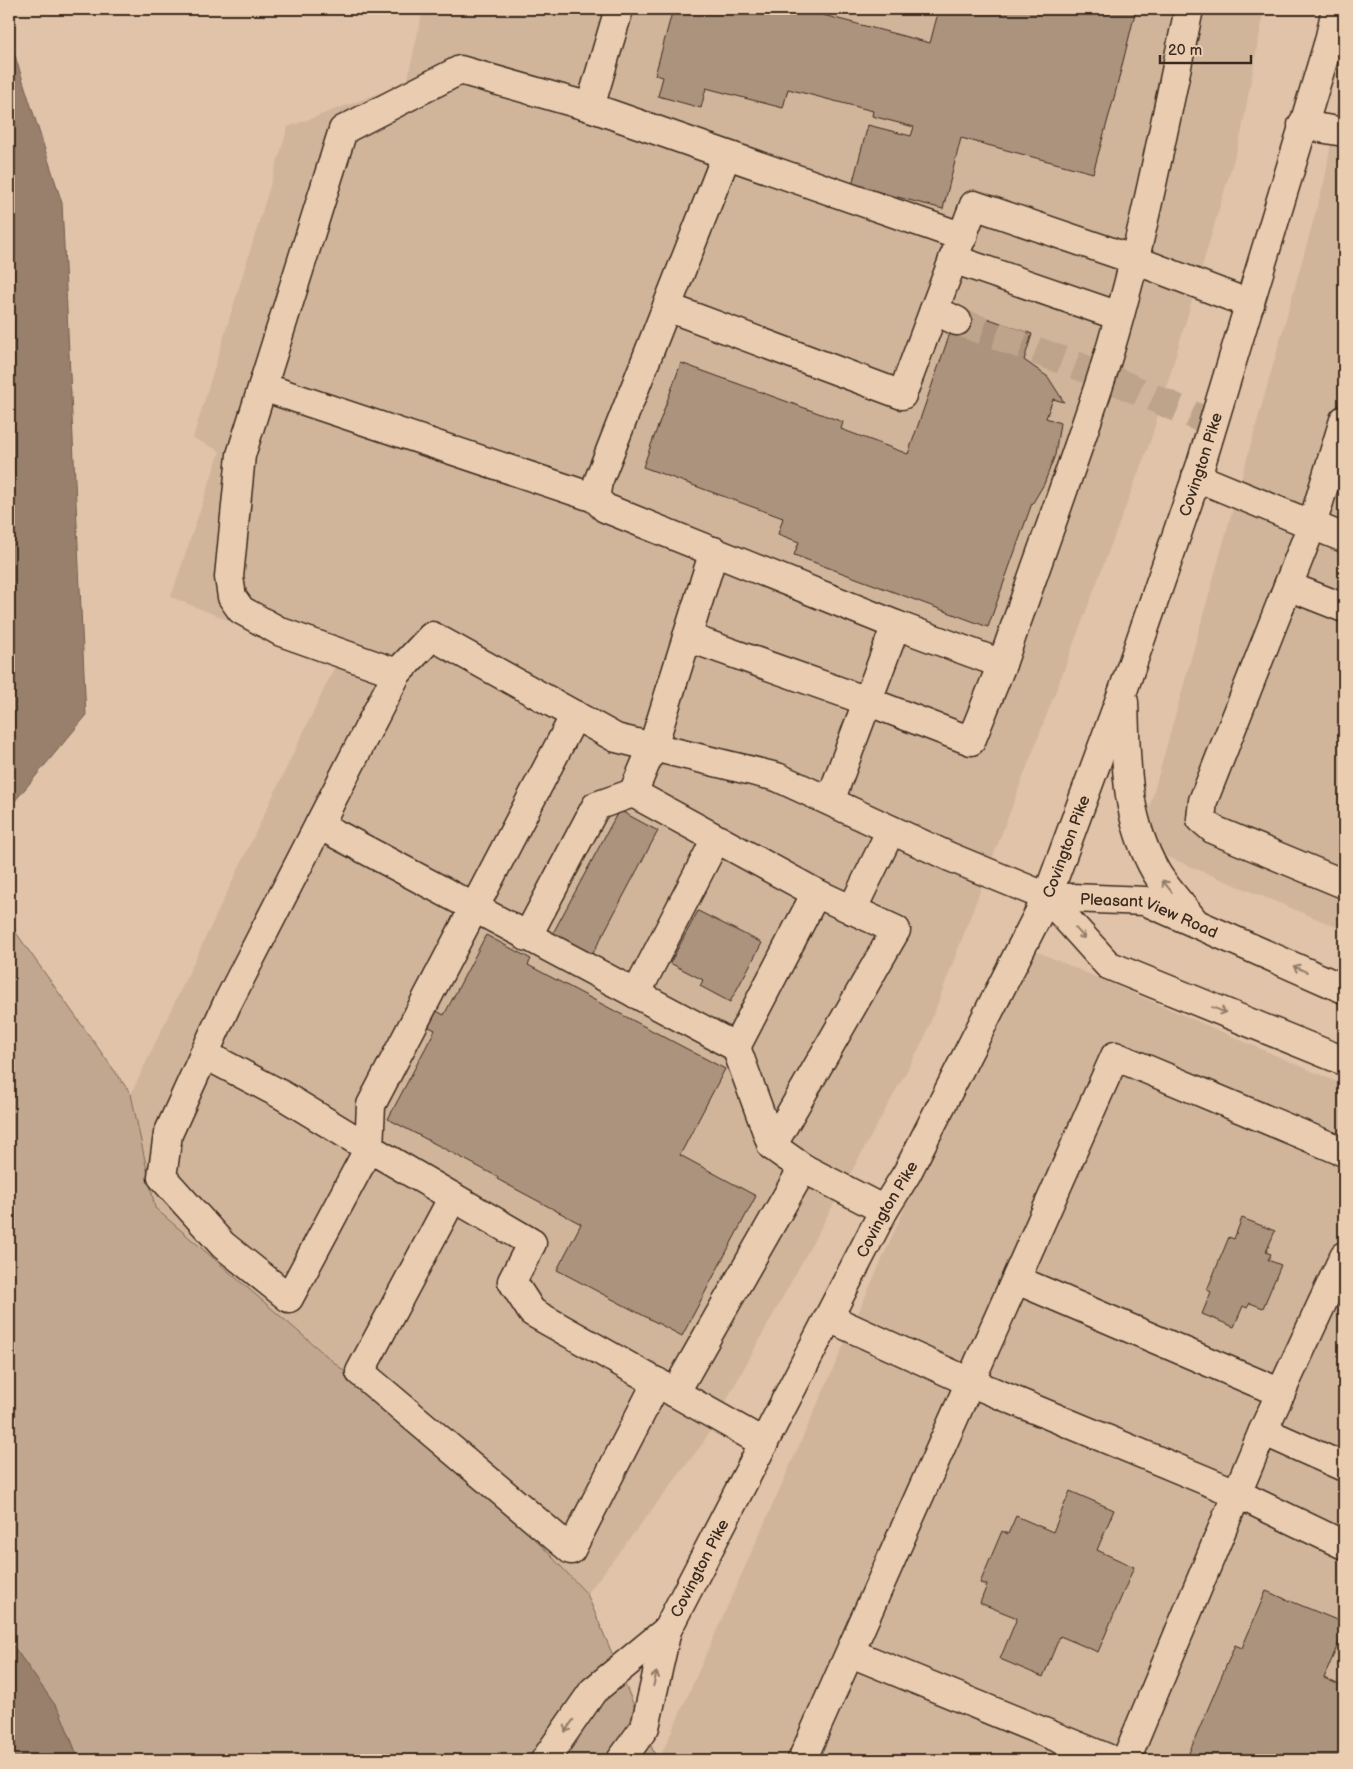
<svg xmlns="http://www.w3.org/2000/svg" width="1353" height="1769" viewBox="0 0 1353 1769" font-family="'Balsamiq Sans',sans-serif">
  <rect width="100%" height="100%" fill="#e0c3a8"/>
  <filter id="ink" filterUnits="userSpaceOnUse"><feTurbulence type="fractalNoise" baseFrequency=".02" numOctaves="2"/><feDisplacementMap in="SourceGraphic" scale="10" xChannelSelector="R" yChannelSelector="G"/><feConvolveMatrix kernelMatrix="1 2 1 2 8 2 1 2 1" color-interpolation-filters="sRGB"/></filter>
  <g filter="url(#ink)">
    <g fill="#d0b59b">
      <path d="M423,9H1264L1241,135L1150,442L924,1039L703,1443L587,1594L518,1521L155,1208L131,1094L336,664L171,597L220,451L193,438L288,127L407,83Z"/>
      <path d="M1344,64V930L1139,845L1325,179Z"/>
      <path d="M1022,945L1344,1085V1760H659Z"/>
    </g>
    <path fill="#c1a78f" stroke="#7e6856" d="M9,923L131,1094L155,1208L518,1521L587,1594L657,1760H79L60,1712L9,1640Z"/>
    <g fill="#98806c" stroke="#735e4d">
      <path d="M9,37L62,203L86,716L9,808Z"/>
      <path d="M9,1640L60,1712L79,1760H9Z"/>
    </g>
    <g fill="#ac937e" stroke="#3b2a1e">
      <path d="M673,9H808V11L930,43L939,9H1136L1115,94L1093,173L961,138L943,209L852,185L868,125L911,136L914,127L872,116L873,111L788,89L783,108L706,88L701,108L658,96L663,77L655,75Z"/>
      <path d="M961,309L1032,334L1024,360L1048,377L1064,402L1053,399L1046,418L1060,423L1055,455L1044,484L1031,506L988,627L794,555L799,542L778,534L783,518L643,467L681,363L843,422L841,429L908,454L950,333Z"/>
      <path d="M619,810L658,831L592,955L552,935Z"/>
      <path d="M698,911L762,943L730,1002L700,986L703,980L670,963Z"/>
      <path d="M486,935L531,959L528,965L725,1069L680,1155L756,1196L682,1336L557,1270L581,1224L497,1179L498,1177L388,1119L435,1030L421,1023L429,1007L444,1015Z"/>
      <path d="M1242,1218L1275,1231L1266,1252L1271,1254L1268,1260L1281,1265L1263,1308L1250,1303L1247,1308L1243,1306L1234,1327L1202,1314L1211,1292L1207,1290L1229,1237L1234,1239Z"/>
      <path d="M1070,1491L1114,1510L1097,1550L1134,1567L1098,1652L1060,1636L1043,1677L1000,1659L1017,1618L980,1603L987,1585L980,1583L1002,1531L1008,1534L1016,1516L1053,1532Z"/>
      <path d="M1266,1591L1344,1623V1630L1324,1678L1344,1687V1760H1186L1235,1645L1242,1648Z"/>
    </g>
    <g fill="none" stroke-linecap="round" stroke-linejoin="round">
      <path stroke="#bfa48c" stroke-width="28" stroke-dasharray="28 14" stroke-linecap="butt" d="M957,321L1102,375L1213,424"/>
      <defs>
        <g id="minor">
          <path d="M619,9L590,107L963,237"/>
          <path d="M1302,125L1344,132"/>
          <path d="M726,156L598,482L595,498L605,508L896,625"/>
          <path d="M953,259L1119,316"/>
          <path d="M667,307L902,395L934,310"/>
          <path d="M957,321L934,310L974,205L1135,260L1250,304"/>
          <path d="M263,387L595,498"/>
          <path d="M1344,420L1312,525L1203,801L1201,819L1214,830L1344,884"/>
          <path d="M1196,477L1344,538"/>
          <path d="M714,551L653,746L633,793L816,893L896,930L772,1146L803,1168"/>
          <path d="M1288,586L1344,608"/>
          <path d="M687,637L867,701L971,741L1002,664"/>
          <path d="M397,673L281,632L241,610L232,597L229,577L241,455L343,130L460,70L590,107"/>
          <path d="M830,801L896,625L1002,664C1035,568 1071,472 1102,376C1140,256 1163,131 1189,9"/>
          <path d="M319,825L736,1047L772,1146"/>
          <path d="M852,910L891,830"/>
          <path d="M527,937L596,806L633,793"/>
          <path d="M636,994L716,839"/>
          <path d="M736,1047L816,893"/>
          <path d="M204,1054L282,1095L369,1148L371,1105L575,715"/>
          <path d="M453,1197L360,1372L571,1550L657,1382"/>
          <path d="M1017,1280L1281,1393"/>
          <path d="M829,1318L972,1383L1236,1493L1344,1545"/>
          <path d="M675,1393L803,1168L884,1210"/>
          <path d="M1263,1431L1344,1256"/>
          <path d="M764,1443L532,1312L512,1281L532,1243L369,1148L289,1298L223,1245L162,1177L168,1134L227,1004L397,673L432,636L616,738L777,777L950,857L1047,897"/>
          <path d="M851,1653L1112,1760"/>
          <path d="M802,1760L1115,1056L1344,1152"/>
          <path d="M1126,1760L1263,1431L1344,1467"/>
        </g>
        <g id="major">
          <path d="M1124,702C1126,762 1125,818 1156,872C1166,889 1182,905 1194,921"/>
          <path d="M1047,897L1108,965L1344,1061"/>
          <path id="s1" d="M1047,897L1145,901L1344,989"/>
          <path d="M545,1760L593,1691L667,1630"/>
          <path id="s2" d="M621,1760L645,1727L667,1630L884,1210L907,1173L1047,897L1124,688L1201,464L1329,41L1336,9"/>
        </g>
      </defs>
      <use href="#minor" stroke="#3b2a1e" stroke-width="31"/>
      <use href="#major" stroke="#3b2a1e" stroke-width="31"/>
      <use href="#minor" stroke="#eacdb1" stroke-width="28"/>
      <use href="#major" stroke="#eacdb1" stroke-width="28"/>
    </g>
    <defs><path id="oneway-shaft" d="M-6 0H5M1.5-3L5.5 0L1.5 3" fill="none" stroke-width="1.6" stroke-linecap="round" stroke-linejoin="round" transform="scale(1.25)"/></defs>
    <g stroke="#927c68">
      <use href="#oneway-shaft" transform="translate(1167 886) rotate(-128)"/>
      <use href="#oneway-shaft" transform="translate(1080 933) rotate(48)"/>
      <use href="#oneway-shaft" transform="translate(1300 969) rotate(-156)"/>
      <use href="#oneway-shaft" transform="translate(1219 1010) rotate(22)"/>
      <use href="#oneway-shaft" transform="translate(655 1679) rotate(-77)"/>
      <use href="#oneway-shaft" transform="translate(569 1726) rotate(125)"/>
    </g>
  </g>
  <g text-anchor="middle" stroke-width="5" stroke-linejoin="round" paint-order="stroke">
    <g font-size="16" fill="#3b2a1e" stroke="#eacdb1">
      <text dy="6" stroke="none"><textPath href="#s2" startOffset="1425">Covington Pike</textPath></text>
      <text dy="6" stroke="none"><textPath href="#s2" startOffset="1020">Covington Pike</textPath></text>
      <text dy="6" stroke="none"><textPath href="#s1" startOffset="105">Pleasant View Road</textPath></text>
      <text dy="6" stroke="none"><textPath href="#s2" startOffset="615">Covington Pike</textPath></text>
      <text dy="6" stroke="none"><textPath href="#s2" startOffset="210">Covington Pike</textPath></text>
    </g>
  </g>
  <rect width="1353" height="1769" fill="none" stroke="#eacdb1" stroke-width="30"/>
  <rect x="15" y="15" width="1323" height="1739" fill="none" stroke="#3b2a1e" stroke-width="2" filter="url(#ink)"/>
  <path d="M1160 55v8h91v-8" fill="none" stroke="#3b2a1e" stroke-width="2.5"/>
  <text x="1168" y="55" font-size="15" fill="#3b2a1e" stroke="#eacdb1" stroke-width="4" paint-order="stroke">20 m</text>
</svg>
